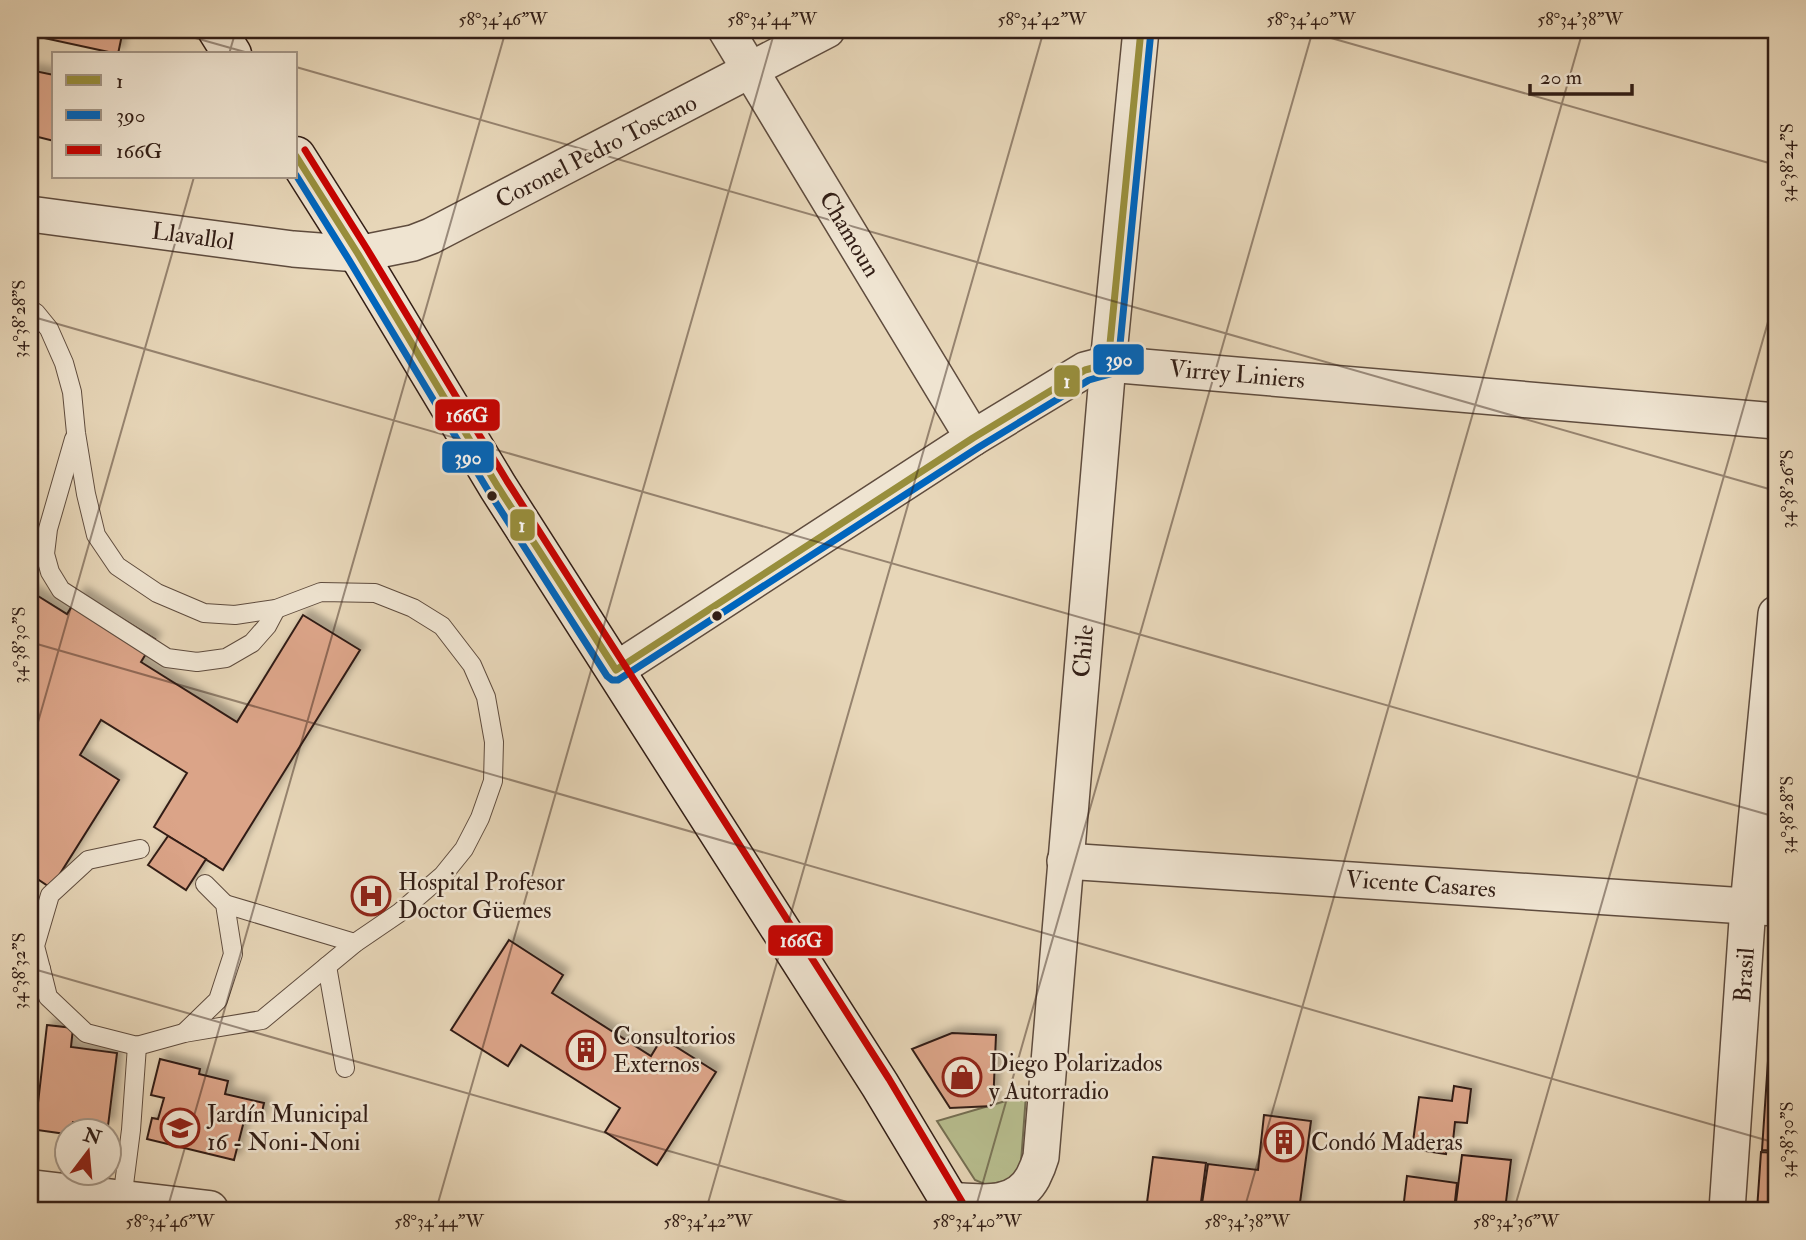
<svg xmlns="http://www.w3.org/2000/svg" width="1806" height="1240" viewBox="0 0 1806 1240" font-family="'IM FELL Double Pica',serif">
  <defs>
    <filter id="shadow"><feDropShadow dx="6" dy="-6" stdDeviation="3.5" flood-color="#0004"/></filter>
  </defs>
  <rect width="100%" height="100%" fill="#e7d6b8"/>
  <filter id="stains"><feTurbulence type="fractalNoise" baseFrequency=".00286" numOctaves="4"/><feColorMatrix values="0 0 0 0 .2 0 0 0 0 .09 0 0 0 0 .02 0 0 0 .5 -.17"/></filter>
  <radialGradient id="worn" r=".72"><stop offset=".6" stop-color="#630" stop-opacity="0"/><stop offset="1" stop-color="#630" stop-opacity=".3"/></radialGradient>
  <path fill="#b7bd8e" stroke="#746e52" stroke-width="2" d="M1026,1095L1021,1162L1016,1176L1005,1181L987,1185L975,1180L937,1121Z"/>
  <g fill="#dba488" stroke="#321e16" stroke-width="2" filter="url(#shadow)">
    <path d="M30,30H123L118,54L30,35Z"/>
    <path d="M30,70L54,75V141L30,135Z"/>
    <path d="M30,591L67,614L80,593L155,639L141,662L237,722L303,615L360,650L223,870L154,827L187,773L101,720L80,755L119,780L51,888L30,874Z"/>
    <path d="M168,836L206,859L186,890L148,865Z"/>
    <path d="M509,940L563,975L552,993L651,1056L662,1038L716,1072L657,1165L605,1132L620,1108L521,1045L508,1066L451,1030Z"/>
    <path d="M1776,942V1151L1762,1150Z"/>
    <path d="M47,1025L73,1028L71,1047L117,1053L108,1126L73,1122L72,1132H66V1134L30,1129V1102L38,1103Z"/>
    <path d="M952,1033L996,1035L993,1106L950,1108L912,1049Z"/>
    <path d="M160,1059L200,1069L199,1074L228,1081L225,1094L264,1103L260,1121L245,1117L234,1160L147,1139L152,1118L158,1119L164,1098L151,1095Z"/>
    <path d="M1454,1086L1471,1089L1467,1123L1455,1122L1453,1141L1448,1140L1446,1154L1412,1149L1419,1097L1452,1101Z"/>
    <path d="M1264,1115L1311,1121L1299,1210H1201L1208,1164L1258,1170Z"/>
    <path d="M1761,1152L1776,1153V1210H1757Z"/>
    <path d="M1462,1155L1511,1160L1505,1210H1455Z"/>
    <path d="M1153,1157L1206,1163L1200,1210H1146Z"/>
    <path d="M1407,1176L1457,1183L1454,1210H1403Z"/>
  </g>
  <g fill="none" stroke-linecap="round" stroke-linejoin="round">
    <defs>
      <g id="service">
        <path d="M30,309L36,313L49,329L64,363L72,392L76,433L86,494L96,535L117,566L157,593L204,613L235,615L276,609L321,592L375,593L413,608L442,626L472,665L486,697L494,742L493,781L480,818L464,849L443,875L399,913L355,943L262,1020L184,1033L137,1046L86,1033L48,997L41,969L30,957"/>
        <path d="M74,439L48,529L45,554L50,572L61,590L167,658L197,662L226,658L252,643L267,626L276,609"/>
        <path d="M225,904L355,943"/>
        <path d="M327,966L345,1068"/>
        <path d="M41,969L35,946L50,895L88,860L140,849"/>
        <path d="M184,1033L218,1000L233,954L225,904L205,884"/>
        <path d="M122,1200L131,1130L137,1046"/>
      </g>
      <g id="minor">
        <path d="M726,30L973,438"/>
        <path d="M30,214L293,249L358,254L413,243L431,236L827,30"/>
        <path d="M616,670L973,438L1085,370L1108,364L1776,421"/>
        <path d="M1065,861L1776,908"/>
        <path d="M949,1200C979,1202 1016,1209 1033,1177C1036,1171 1039,1164 1041,1157L1108,364L1141,30"/>
        <path d="M1727,1210L1748,906L1776,614"/>
      </g>
      <path id="tertiary" d="M30,1189L209,1210"/>
      <g id="secondary">
        <path d="M217,30L232,54"/>
        <path d="M296,156L358,254L498,487L880,1085L955,1210"/>
      </g>
    </defs>
    <use href="#service" stroke="#5f4c3e" stroke-width="20"/>
    <use href="#minor" stroke="#5f4c3e" stroke-width="38"/>
    <use href="#tertiary" stroke="#5f4c3e" stroke-width="41"/>
    <use href="#secondary" stroke="#321e16" stroke-width="41"/>
    <use href="#service" stroke="#efe4d1" stroke-width="18"/>
    <use href="#minor" stroke="#efe4d1" stroke-width="35"/>
    <use href="#tertiary" stroke="#efe4d1" stroke-width="38"/>
    <use href="#secondary" stroke="#efe4d1" stroke-width="38"/>
    <defs>
      <path id="bus-1" d="M296,156L358,254L498,487L616,670L973,438L1085,370L1108,364L1141,30"/>
      <path id="bus-2" d="M296,175L349,260L489,492L607,676L612,680H618L979,447L1089,380L1114,373L1118,365L1151,31"/>
      <path id="bus-3" d="M305,150L367,249L507,481L889,1079L964,1205"/>
    </defs>
    <use href="#bus-1" stroke="#efe4d1" stroke-width="12"/>
    <use href="#bus-2" stroke="#efe4d1" stroke-width="12"/>
    <use href="#bus-3" stroke="#efe4d1" stroke-width="12"/>
    <use href="#bus-1" stroke="#988e3c" stroke-width="7"/>
    <use href="#bus-2" stroke="#0065bd" stroke-width="7"/>
    <use href="#bus-3" stroke="#c70201" stroke-width="7"/>
  </g>
  <path fill="none" stroke="#321e16" stroke-width="2" stroke-opacity="0.45" d="M167,30L252,54M1303,30L1776,165M229,54L236,30M296,67L1776,491M30,316L1776,817M30,642L1776,1143M30,750L194,177M30,968L875,1210M167,1210L506,30M436,1210L775,30M706,1210L1044,30M975,1210L1313,30M1244,1210L1583,30M1514,1210L1776,294"/>
  <defs>
    <symbol id="hospital-ring" viewBox="-11 -11 22 22"><circle r="9.5" fill="#efe4d1" stroke="#8f2418" stroke-width="1.5"/><path d="M-5-5h3v3.5h4V-5h3V5h-3V1.5h-4V5h-3Z" fill="#8f2418"/></symbol>
    <symbol id="building-ring" viewBox="-11 -11 22 22"><circle r="9.5" fill="#efe4d1" stroke="#8f2418" stroke-width="1.5"/><path d="M-4-6H4V6H1V3H-1V6H-4ZM-2.5-4.3h1.7v1.8h-1.7ZM.8-4.3h1.7v1.8H.8ZM-2.5-1h1.7V.8h-1.7ZM.8-1h1.7V.8H.8Z" fill="#8f2418"/></symbol>
    <symbol id="shop-ring" viewBox="-11 -11 22 22"><circle r="9.5" fill="#efe4d1" stroke="#8f2418" stroke-width="1.5"/><path d="M-5-2.5h2.3a2.7 3.5 0 0 1 5.4 0H5L5.5 6h-11ZM-1.5-2.5h3a1.5 2.3 0 0 0-3 0Z" fill="#8f2418"/></symbol>
    <symbol id="school-ring" viewBox="-11 -11 22 22"><circle r="9.5" fill="#efe4d1" stroke="#8f2418" stroke-width="1.5"/><path d="M0-5L7-2L0 1L-7-2ZM-4 1L0 2.5L4 1V4Q0 6-4 4Z" fill="#8f2418"/></symbol>
  </defs>
  <g fill-rule="evenodd">
    <use href="#hospital-ring" x="349" y="874" width="44" height="44"/>
    <use href="#building-ring" x="564" y="1028" width="44" height="44"/>
    <use href="#shop-ring" x="940" y="1055" width="44" height="44"/>
    <use href="#school-ring" x="158" y="1106" width="44" height="44"/>
    <use href="#building-ring" x="1262" y="1120" width="44" height="44"/>
  </g>
  <g fill="#321e16" stroke="#efe4d1" stroke-width="2.5">
    <circle cx="492" cy="496" r="6"/>
    <circle cx="717" cy="616" r="6"/>
  </g>
  <g text-anchor="middle" stroke-width="5" stroke-linejoin="round" paint-order="stroke">
    <g font-size="24" fill="#321e16" stroke="#efe4d1">
      <text transform="translate(596 151) rotate(-27)" y="8">Coronel Pedro Toscano</text>
      <text transform="translate(850 234) rotate(59)" y="8">Chamoun</text>
      <text transform="translate(193 236) rotate(8)" y="8">Llavallol</text>
      <text transform="translate(1237 374) rotate(5)" y="8">Virrey Liniers</text>
      <text transform="translate(1083 651) rotate(-85)" y="8">Chile</text>
      <text transform="translate(1421 884) rotate(4)" y="8">Vicente Casares</text>
      <text transform="translate(1744 975) rotate(-86)" y="8">Brasil</text>
    </g>
    <g font-size="24" fill="#321e16" stroke="#efe4d1" text-anchor="start">
      <text x="398" y="890">Hospital Profesor<tspan x="398" dy="28">Doctor Güemes</tspan></text>
      <text x="613" y="1044">Consultorios<tspan x="613" dy="28">Externos</tspan></text>
      <text x="989" y="1071">Diego Polarizados<tspan x="989" dy="28">y Autorradio</tspan></text>
      <text x="207" y="1122">Jardín Municipal<tspan x="207" dy="28">16 - Noni-Noni</tspan></text>
      <text x="1311" y="1150">Condó Maderas</text>
    </g>
  </g>
  <g stroke="#efe4d1" stroke-width="2.5">
    <rect x="1092" y="343" width="53" height="33" rx="7" fill="#0065bd"/>
    <rect x="1053" y="364" width="28" height="34" rx="7" fill="#988e3c"/>
    <rect x="434" y="398" width="67" height="34" rx="7" fill="#c70201"/>
    <rect x="441" y="440" width="54" height="34" rx="7" fill="#0065bd"/>
    <rect x="509" y="508" width="27" height="34" rx="7" fill="#988e3c"/>
    <rect x="767" y="924" width="67" height="33" rx="7" fill="#c70201"/>
  </g>
  <g font-size="19" text-anchor="middle" font-weight="bold" fill="#fff">
    <text x="1119" y="366">390</text>
    <text x="1067" y="388">1</text>
    <text x="467" y="422">166G</text>
    <text x="468" y="464">390</text>
    <text x="522" y="532">1</text>
    <text x="801" y="947">166G</text>
  </g>
  <rect width="1806" height="1240" fill="none" stroke="#e7d6b8" stroke-width="77"/>
  <rect x="52" y="52" width="245" height="126" fill="#efe4d1" stroke="#a39586" stroke-width="2"/>
  <rect x="66" y="75" width="35" height="10" fill="#988e3c" stroke="#a39586" stroke-width="2"/>
  <text x="116" y="88" font-size="21" fill="#321e16">1</text>
  <rect x="66" y="110" width="35" height="10" fill="#0065bd" stroke="#a39586" stroke-width="2"/>
  <text x="116" y="122" font-size="21" fill="#321e16">390</text>
  <rect x="66" y="145" width="35" height="10" fill="#c70201" stroke="#a39586" stroke-width="2"/>
  <text x="116" y="158" font-size="21" fill="#321e16">166G</text>
  <g transform="translate(88 1152) rotate(16)"><circle r="33" fill="#efe4d1" stroke="#a39586" stroke-width="2"/>
  <path d="M0-5L12 26L0 18L-12 26Z" fill="#8f2418"/>
  <text y="-10" font-size="19" font-weight="bold" text-anchor="middle" fill="#321e16">N</text>
  </g>
  <path d="M1530 84v10h102v-10" fill="none" stroke="#321e16" stroke-width="3.5"/>
  <text x="1540" y="84" font-size="21" fill="#321e16" stroke="#efe4d1" stroke-width="5" paint-order="stroke">20 m</text>
  <rect x="38" y="38" width="1730" height="1164" fill="none" stroke="#321e16" stroke-width="2.5"/>
  <g font-size="18" text-anchor="middle" fill="#321e16">
    <text x="503" y="25">58°34'46"W</text>
    <text x="772" y="25">58°34'44"W</text>
    <text x="1042" y="25">58°34'42"W</text>
    <text x="1311" y="25">58°34'40"W</text>
    <text x="1580" y="25">58°34'38"W</text>
    <text transform="translate(1787 163) rotate(-90)" y="6">34°38'24"S</text>
    <text transform="translate(19 319) rotate(-90)" y="6">34°38'28"S</text>
    <text transform="translate(1787 489) rotate(-90)" y="6">34°38'26"S</text>
    <text transform="translate(19 645) rotate(-90)" y="6">34°38'30"S</text>
    <text transform="translate(1787 815) rotate(-90)" y="6">34°38'28"S</text>
    <text transform="translate(19 971) rotate(-90)" y="6">34°38'32"S</text>
    <text transform="translate(1787 1140) rotate(-90)" y="6">34°38'30"S</text>
    <text x="170" y="1227">58°34'46"W</text>
    <text x="439" y="1227">58°34'44"W</text>
    <text x="708" y="1227">58°34'42"W</text>
    <text x="977" y="1227">58°34'40"W</text>
    <text x="1247" y="1227">58°34'38"W</text>
    <text x="1516" y="1227">58°34'36"W</text>
  </g>
  <rect width="100%" height="100%" filter="url(#stains)"/>
  <rect width="100%" height="100%" fill="url(#worn)"/>
</svg>
